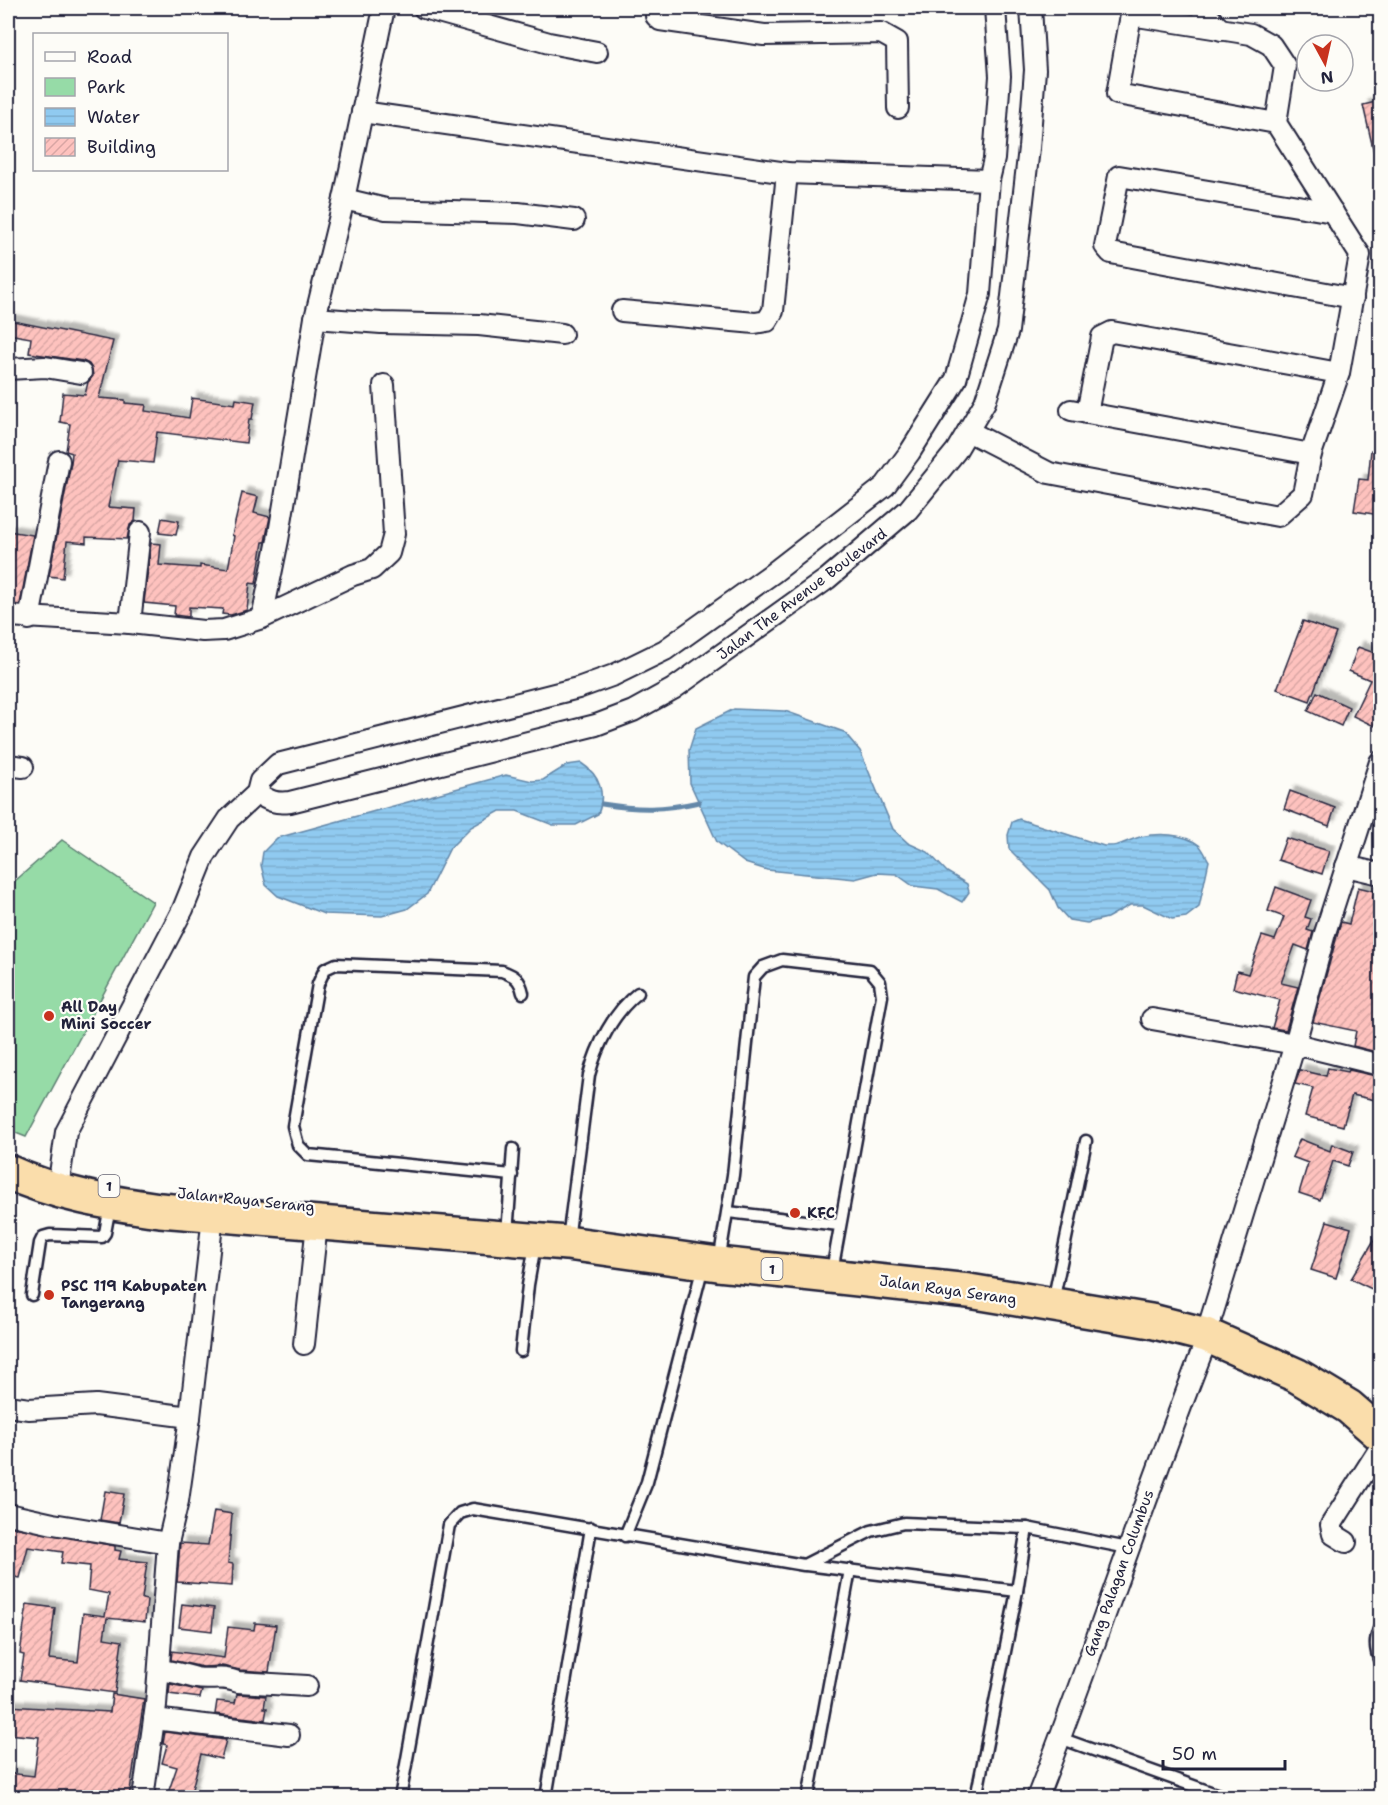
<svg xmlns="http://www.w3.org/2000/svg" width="1388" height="1805" viewBox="0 0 1388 1805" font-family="'Shantell Sans',sans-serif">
  <defs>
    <pattern id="water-rules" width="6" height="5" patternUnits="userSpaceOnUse" patternTransform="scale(1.5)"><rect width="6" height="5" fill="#90caf0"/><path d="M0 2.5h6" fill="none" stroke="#7cadcf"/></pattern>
    <pattern id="building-hatch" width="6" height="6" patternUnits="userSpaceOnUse" patternTransform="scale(1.5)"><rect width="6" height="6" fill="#fec2be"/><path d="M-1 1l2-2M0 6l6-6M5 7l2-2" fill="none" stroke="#d9a6a4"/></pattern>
    <filter id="shadow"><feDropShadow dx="5.5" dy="-5.5" stdDeviation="1.5" flood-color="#0004"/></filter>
  </defs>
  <rect width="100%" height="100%" fill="#fdfcf7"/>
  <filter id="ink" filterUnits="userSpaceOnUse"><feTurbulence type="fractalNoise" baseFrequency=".0167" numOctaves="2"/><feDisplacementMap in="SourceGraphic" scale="12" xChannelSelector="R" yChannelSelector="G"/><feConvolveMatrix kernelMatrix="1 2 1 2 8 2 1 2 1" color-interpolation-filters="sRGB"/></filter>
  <g filter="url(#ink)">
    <path fill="#96dba7" stroke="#5c7e71" stroke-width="1.5" d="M62,840L153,902L26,1137L8,1130V887Z"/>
    <g fill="url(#water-rules)" stroke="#6487a8" stroke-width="1.5">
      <path d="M734,709L785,711L844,732L860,751L893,829L908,843L928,852L947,872L967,884L969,892L962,902L938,889L913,886L896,874L877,873L855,879L767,870L745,863L717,842L690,783L689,750L696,728Z"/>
      <path d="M581,763C600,775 606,794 598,814L576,825H553L517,811H500L471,827L450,848L427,894L407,909L382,916L324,914L278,896L266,885L261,865L263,852L277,838L506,775L532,781L543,780L567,765Z"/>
      <path d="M1019,819L1104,846C1122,847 1124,841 1140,837C1158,833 1183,833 1199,845C1203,849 1206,856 1209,861L1199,907L1186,917L1172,919L1143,905H1130L1107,918L1087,923L1069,920L1058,908L1050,890L1009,849L1008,835L1012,822Z"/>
    </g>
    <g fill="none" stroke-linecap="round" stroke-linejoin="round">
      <path stroke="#6487a8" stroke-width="5" d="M602,804C639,810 663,810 699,802"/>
    </g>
    <g fill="url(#building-hatch)" stroke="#22223b" stroke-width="1.5" filter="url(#shadow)">
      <path d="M1380,101V156L1375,157L1363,105Z"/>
      <path d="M8,320L113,341L99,398L125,400V403L146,405L145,411L189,418L192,398L235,404L236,399L255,402L252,419H249L246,443L157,432L153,463L118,460L108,507L136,509L135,521L130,525L127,539L86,537V543L67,541L63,578L49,576L71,463L72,453L66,451L70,424L60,422L63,393L85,395L88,382L93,376L92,369L89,364L83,361L29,353L31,338L8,334Z"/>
      <path d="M1371,450H1380V515L1354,511L1359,479L1368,480Z"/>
      <path d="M242,493L258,497L254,513L270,517L265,542H263L256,584L250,583L247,610L231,615L222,614L223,609L189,607V617L174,615L175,606L144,603L151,543L161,544L159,565L200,568V565L228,569L234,536L232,535Z"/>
      <path d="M162,518L179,521L176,535L159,533Z"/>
      <path d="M8,531L33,535L20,605L8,604Z"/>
      <path d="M1303,621L1336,633L1310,701L1277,689Z"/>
      <path d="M1358,647L1380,655V713L1374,726L1353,716L1370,680L1349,671Z"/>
      <path d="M1317,692L1349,707L1341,726L1308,711Z"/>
      <path d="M1290,791L1335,808L1329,826L1284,809Z"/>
      <path d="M1286,838L1329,851L1322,874L1278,860Z"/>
      <path d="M1276,887L1311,900L1305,917L1311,919L1307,930L1313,932L1308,950L1295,945L1281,983L1298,987L1286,1030L1272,1028L1280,1000L1233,988L1237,971L1248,974L1262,936L1275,940L1284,917L1268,911Z"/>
      <path d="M1358,887L1374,891L1373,898L1380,900V1053L1353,1046L1356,1031L1313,1022L1341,922L1349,924Z"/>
      <path d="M1328,1068L1348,1072L1349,1070L1380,1077V1101L1352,1095L1343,1126L1305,1116L1313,1088L1295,1084L1300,1070L1326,1076Z"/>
      <path d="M1300,1139L1330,1151L1332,1144L1353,1152L1348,1166L1333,1161L1320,1200L1299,1193L1308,1163L1292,1157Z"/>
      <path d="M1327,1221L1351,1228L1336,1278L1311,1270Z"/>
      <path d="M1380,1230V1293L1351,1279Z"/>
      <path d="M105,1491L124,1494L119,1523L100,1520Z"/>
      <path d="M214,1511L232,1514L228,1563L233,1564L232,1586L177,1582L180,1543L208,1545Z"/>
      <path d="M8,1526L115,1546V1550L121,1551L119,1559L147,1562L142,1599L147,1600L145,1622L107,1618L104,1638L122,1641L115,1693L20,1680L24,1655L20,1654L27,1604L55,1608L49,1659L78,1662L83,1613L105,1616L109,1594L88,1590L90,1566L61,1563L63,1552L28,1547L20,1578L8,1576Z"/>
      <path d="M182,1604L214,1608L212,1631L179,1627Z"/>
      <path d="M255,1623L276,1625L269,1672L240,1670L222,1666L203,1667L171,1660L172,1651L224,1658L228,1627L254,1630Z"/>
      <path d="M170,1684L202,1691L200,1698L169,1694Z"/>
      <path d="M112,1694L144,1699L129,1797H8V1773L34,1776L39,1737L8,1734V1706L110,1712Z"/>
      <path d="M237,1694L266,1696L264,1708H267L265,1720L215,1714L217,1701L235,1703Z"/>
      <path d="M165,1732L226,1740L221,1759L201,1754L190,1797H182L168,1793L177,1767L162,1763L167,1745L163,1744Z"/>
    </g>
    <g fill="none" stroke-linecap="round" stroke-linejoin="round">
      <defs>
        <g id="lane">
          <path d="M512,1175L308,1155L298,1145L293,1126L318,984L325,969L336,964L502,971C515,976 520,979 523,993"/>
          <path d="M728,1212L839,1225"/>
          <path d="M507,1235L513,1149"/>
          <path d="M568,1240L589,1075C597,1045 613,1013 638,993"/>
          <path d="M719,1262L733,1175L754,977L763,967L782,960L870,970L880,982L882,996L832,1271"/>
          <path d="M32,1295L40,1243L43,1237L50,1235L102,1237L105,1233L110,1206"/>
          <path d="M1053,1302L1086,1141"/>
          <path d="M521,1351L528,1285L535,1245"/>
          <path d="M625,1536L647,1482L703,1266"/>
          <path d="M806,1565L1017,1591"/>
          <path d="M1380,1627C1374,1640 1375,1649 1380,1662"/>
          <path d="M1060,1738L1227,1798"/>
          <path d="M400,1798L449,1525L460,1513L473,1509L804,1565L871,1531L904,1523L1027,1528L1128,1548"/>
          <path d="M546,1798L591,1528"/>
          <path d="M808,1798L850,1570"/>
          <path d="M976,1798L1017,1591L1027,1528"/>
        </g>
        <g id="street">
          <path d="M424,8L549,43L597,52"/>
          <path d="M656,8V16L660,20L764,35L881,33L897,42L898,108"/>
          <path d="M1201,8L1221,30"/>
          <path d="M362,112L787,173L989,180"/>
          <path d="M344,199L386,209L518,213L574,220"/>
          <path d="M1333,212L1119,176L1105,246L1111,253L1353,298"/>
          <path d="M622,311L755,323L767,321L773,311L787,173"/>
          <path d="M315,318L381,323L479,325L562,334"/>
          <path d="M8,369L45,367L81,373"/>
          <path d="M1071,410L1311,454"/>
          <path d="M1087,413L1102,337L1112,332L1339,373"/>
          <path d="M968,431L1049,473L1278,516L1303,494L1311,454L1339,373L1360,255L1276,123L1285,66L1271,45L1251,34L1131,15L1117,94L1276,123"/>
          <path d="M8,616L130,623L203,631L224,630L262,618L353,575L372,569L389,553L394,534L384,385"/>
          <path d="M262,618L278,540L315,318L344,199L384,8"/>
          <path d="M29,619L59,461"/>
          <path d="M130,623L140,532"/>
          <path d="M8,765L23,767"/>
          <path d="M257,793C269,801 276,804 290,802L596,725L633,711L673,689L827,579L908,510L956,451L985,402L1008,331L1029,148L1035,70L1031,8"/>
          <path d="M1346,866L1380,874"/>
          <path d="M1152,1019L1295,1044L1380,1065"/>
          <path d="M55,1188L60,1174L66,1132L183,909L204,857L229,819L257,793L260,781L278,764L578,688L614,675L665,650L773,573L885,486L910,452L956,379L980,294L989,180L994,159L1000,76L995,8"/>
          <path d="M1206,1335L1295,1044L1325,933L1380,762"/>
          <path d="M304,1344L317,1224"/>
          <path d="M8,1406L29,1409L96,1405L190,1417"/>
          <path d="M8,1514L53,1524L168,1543"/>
          <path d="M1346,1542L1333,1534L1331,1525L1380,1448"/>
          <path d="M159,1670C172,1671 184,1675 196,1678C212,1681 221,1675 238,1682L307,1686"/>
          <path d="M154,1719L289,1735"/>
          <path d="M143,1798L156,1705L168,1543L178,1501L190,1417L213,1216"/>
          <path d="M1037,1798C1095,1649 1145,1497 1203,1349"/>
        </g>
        <path id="highway" d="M8,1172C55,1194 109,1203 160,1210L567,1243L718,1264L969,1291L1151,1321L1206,1335L1296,1375L1349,1407L1380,1434"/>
      </defs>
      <use href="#lane" stroke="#22223b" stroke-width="15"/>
      <use href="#street" stroke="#22223b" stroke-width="24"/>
      <use href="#highway" stroke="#22223b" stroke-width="38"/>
      <use href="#lane" stroke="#fdfcf7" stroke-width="10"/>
      <use href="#street" stroke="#fdfcf7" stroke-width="20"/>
      <use href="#highway" stroke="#faddab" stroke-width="33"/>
    </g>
  </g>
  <g fill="#c8321e" stroke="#fdfcf7" stroke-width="2">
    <circle cx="49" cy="1016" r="6"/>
    <circle cx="795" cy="1213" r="6"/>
    <circle cx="49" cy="1295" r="6"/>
  </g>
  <g text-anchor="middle" stroke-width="4.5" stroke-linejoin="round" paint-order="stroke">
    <g fill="#fdfcf7" stroke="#646373" stroke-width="1.5">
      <rect x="98.5" y="1175" width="21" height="22" rx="4.5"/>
      <rect x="761.5" y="1258" width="21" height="22" rx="4.5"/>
    </g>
    <g font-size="14" font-weight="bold" fill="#22223b">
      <text x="109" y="1191">1</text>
      <text x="772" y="1274">1</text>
    </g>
    <g font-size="15" fill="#22223b" stroke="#fdfcf7">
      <text transform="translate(802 594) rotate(-37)" y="5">Jalan The Avenue Boulevard</text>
      <text transform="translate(246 1200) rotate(6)" y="5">Jalan Raya Serang</text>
      <text transform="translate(948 1290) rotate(8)" y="5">Jalan Raya Serang</text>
      <text transform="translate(1119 1573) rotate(-70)" y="5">Gang Palagan Columbus</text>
    </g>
    <g font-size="15" font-weight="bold" fill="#22223b" stroke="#fdfcf7" text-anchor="start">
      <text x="61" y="1012">All Day<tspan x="61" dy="17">Mini Soccer</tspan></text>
      <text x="807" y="1218">KFC</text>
      <text x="61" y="1291">PSC 119 Kabupaten<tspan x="61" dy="17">Tangerang</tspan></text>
    </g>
  </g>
  <rect width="1388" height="1805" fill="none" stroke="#fdfcf7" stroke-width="30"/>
  <rect x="15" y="15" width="1358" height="1775" fill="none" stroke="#22223b" stroke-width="2" filter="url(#ink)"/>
  <rect x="33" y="33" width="195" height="138" fill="#fdfcf7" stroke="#a5a5ac" stroke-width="1.5"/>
  <rect x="45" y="52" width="30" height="9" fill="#fdfcf7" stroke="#a5a5ac" stroke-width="1.5"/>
  <text x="87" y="63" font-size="18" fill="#22223b">Road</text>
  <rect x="45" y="78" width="30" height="18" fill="#96dba7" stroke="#a5a5ac" stroke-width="1.5"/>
  <text x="87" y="93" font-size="18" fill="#22223b">Park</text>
  <rect x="45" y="108" width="30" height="18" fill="url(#water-rules)" stroke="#a5a5ac" stroke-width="1.5"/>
  <text x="87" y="123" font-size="18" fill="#22223b">Water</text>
  <rect x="45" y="138" width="30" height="18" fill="url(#building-hatch)" stroke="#a5a5ac" stroke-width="1.5"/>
  <text x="87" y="153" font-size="18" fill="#22223b">Building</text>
  <g transform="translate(1325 63) rotate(172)"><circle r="28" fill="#fdfcf7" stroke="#a5a5ac" stroke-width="1.5"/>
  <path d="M0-4.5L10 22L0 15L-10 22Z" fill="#c8321e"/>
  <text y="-9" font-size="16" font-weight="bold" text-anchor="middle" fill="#22223b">N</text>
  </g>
  <path d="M1163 1760v9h122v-9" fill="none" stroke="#22223b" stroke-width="3"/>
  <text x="1172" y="1760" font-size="18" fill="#22223b" stroke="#fdfcf7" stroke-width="4.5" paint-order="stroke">50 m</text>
</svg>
